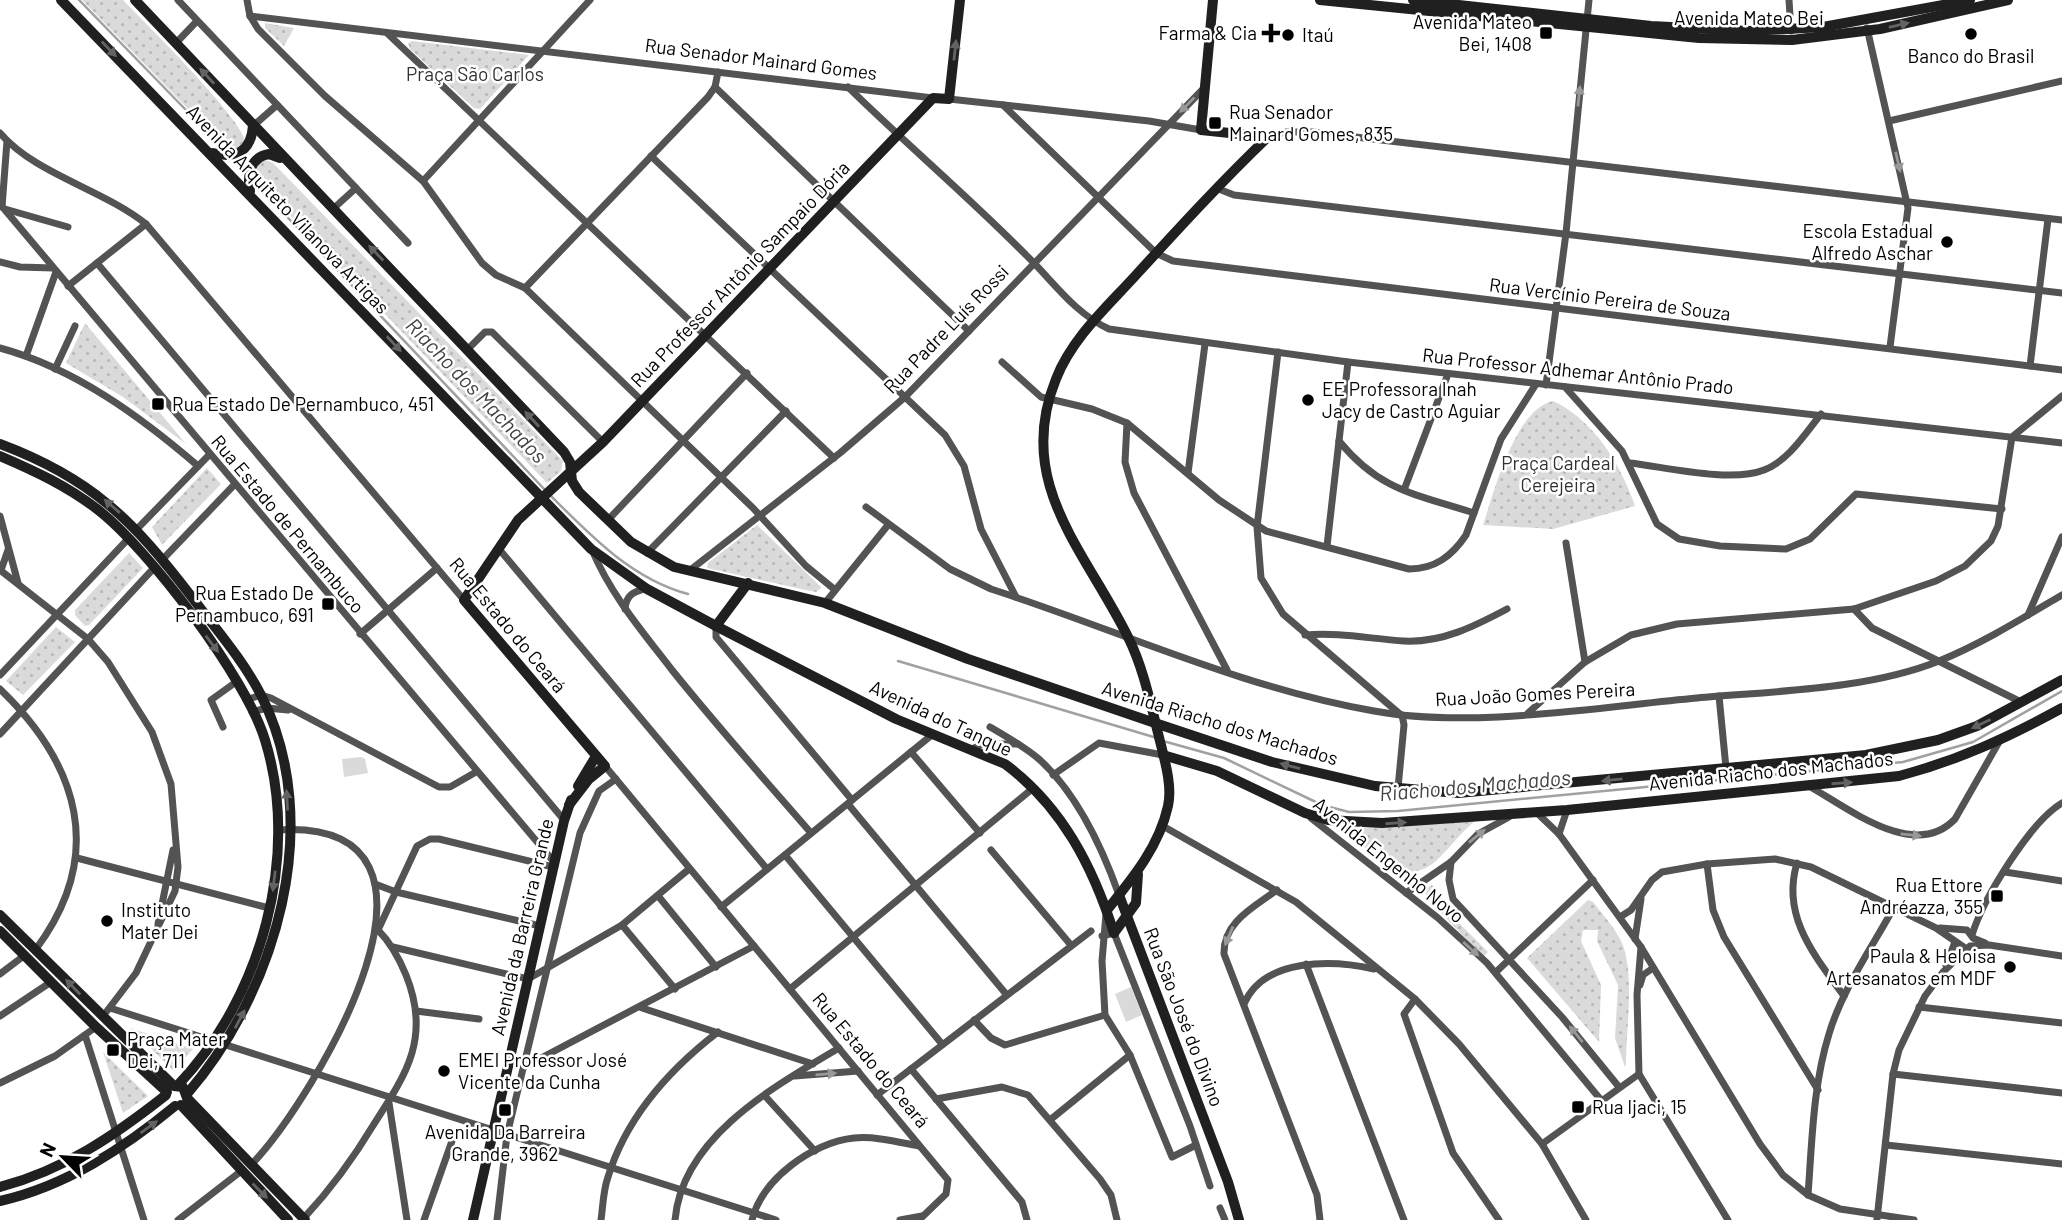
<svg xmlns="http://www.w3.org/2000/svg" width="2062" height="1220" viewBox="0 0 2062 1220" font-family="Barlow,sans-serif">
  <defs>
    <pattern id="green-dots" width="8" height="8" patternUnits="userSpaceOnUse" patternTransform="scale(1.75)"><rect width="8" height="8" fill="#dadada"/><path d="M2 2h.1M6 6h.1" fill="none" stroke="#b9b9b9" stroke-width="1.8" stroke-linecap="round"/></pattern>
  </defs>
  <rect width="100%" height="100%" fill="#fff"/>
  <g fill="url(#green-dots)">
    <path d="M82,0H123C144,22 244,120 245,142L231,153Z"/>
    <path d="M265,23L294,28L284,46L265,28Z"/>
    <path d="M412,41L529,55L480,109L474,108L410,49L408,43Z"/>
    <path d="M265,160L273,163L563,461L561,471L547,483L262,186L266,181L253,168Z"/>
    <path d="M85,323L186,444L123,397L66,363Z"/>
    <path d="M1553,401C1594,420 1621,465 1635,506L1553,529L1483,525C1494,492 1515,409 1553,401Z"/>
    <path d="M207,468L221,484L162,545L152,527Z"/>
    <path d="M757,525L821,587V588L816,592L801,589L707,568L708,563Z"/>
    <path d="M129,553L143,568L89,625L85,626L75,615V610Z"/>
    <path d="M56,627L75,642L23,695L6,681Z"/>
    <path d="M1475,821C1460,833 1450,848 1436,861C1402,891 1371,849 1343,829Z"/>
    <path d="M1432,885L1454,918L1488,952L1483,957L1426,897V889Z"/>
    <path d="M1588,900L1593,902C1603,915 1615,928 1622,943C1635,974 1626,1029 1626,1064L1625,1067L1615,1038L1618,985L1597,941L1598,930H1583L1581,941L1601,985L1599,1042L1527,958Z"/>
    <path d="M130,1028L193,1049L174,1071Z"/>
    <path d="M103,1052L148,1096L123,1113Z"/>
  </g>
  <g fill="#dadada">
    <path d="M361,757L365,759L368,773L344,777L342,759Z"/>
    <path d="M1131,987L1142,1015L1126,1022L1115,994Z"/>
  </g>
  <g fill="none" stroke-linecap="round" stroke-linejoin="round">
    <g stroke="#a1a1a1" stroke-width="2.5">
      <path d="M79,0L220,145"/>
      <path d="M258,186L546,491"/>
      <path d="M551,496C591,536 632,579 688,594"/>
      <path d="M898,661L1157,738"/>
      <path d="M1163,741L1224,758L1322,805L1349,812L1398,811L1903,762L1973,742L2062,691"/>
    </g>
    <g stroke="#535353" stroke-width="7">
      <path d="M178,0L408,243"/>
      <path d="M247,0L250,16L258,29L325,96L423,181L482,263L496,275L525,288L753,508L806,566L834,589"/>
      <path d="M1789,0L1791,31"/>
      <path d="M250,16L933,98"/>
      <path d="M1867,28L1908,208L1890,347"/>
      <path d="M388,34L834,458"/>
      <path d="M176,43L197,21"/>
      <path d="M715,87L969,331"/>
      <path d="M848,87C906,144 969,197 1026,255C1053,281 1074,313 1109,329L1348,362L2062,443"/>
      <path d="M949,99L1149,121L1201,130"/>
      <path d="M1003,105L1156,253L1173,261L2062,370"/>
      <path d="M1889,121L2062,81"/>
      <path d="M253,126L277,105"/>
      <path d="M0,133C35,174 102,189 146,224L464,600"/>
      <path d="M1268,137L1286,132H1313L2062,220"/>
      <path d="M651,156L945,435L964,466L981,529L1016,597"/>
      <path d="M423,181L590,0"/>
      <path d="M1216,188L1234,195L2062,293"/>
      <path d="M0,204L554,862"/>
      <path d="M2,207L7,141"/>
      <path d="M334,208L356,188"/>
      <path d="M5,209L68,227"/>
      <path d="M0,262L20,267L53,268"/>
      <path d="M97,263L564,820"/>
      <path d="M68,286L146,224"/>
      <path d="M525,288L708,97L715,87L718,72"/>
      <path d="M0,348C74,368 140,416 198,466"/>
      <path d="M468,349L485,332H492L603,442"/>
      <path d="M1278,352L1257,527L1261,578L1283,614L1401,715"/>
      <path d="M26,356L56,272"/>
      <path d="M1002,362L1041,397L1092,409L1127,423L1219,500L1266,531L1409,569C1435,569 1452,556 1466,535L1501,439L1536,384"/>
      <path d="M2030,366L2048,219"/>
      <path d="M55,369L75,326"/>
      <path d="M1546,385L1566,233L1589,0"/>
      <path d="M1565,387L1622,451L1657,524L1679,539L1720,546L1786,549L1810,539L1856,494L2002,509"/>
      <path d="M1127,423L1125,462L1134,493L1227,670"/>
      <path d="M1339,441C1380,491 1415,494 1474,513"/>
      <path d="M1630,463C1665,467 1731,483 1764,470C1788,461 1805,434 1821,414"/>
      <path d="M1188,473L1205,344"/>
      <path d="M1404,490L1448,374"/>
      <path d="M866,507L950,569L991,589C1118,630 1242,688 1374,711C1470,729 1598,707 1697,698C1773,691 1867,690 1939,661C1981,644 2023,618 2062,595"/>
      <path d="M0,516L18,583"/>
      <path d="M608,520L747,373"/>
      <path d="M136,530L209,455"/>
      <path d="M1566,543L1585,662"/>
      <path d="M1327,546L1348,362"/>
      <path d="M499,549L767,869"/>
      <path d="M592,550C611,595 642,631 672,670C717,726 764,779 811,833"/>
      <path d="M647,553L786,411"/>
      <path d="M162,560L234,485"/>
      <path d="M0,570L88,639L108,662L152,732L171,784L178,867L175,891L136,973L107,1011"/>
      <path d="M1,570L8,550"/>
      <path d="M689,571L840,453L905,397L1205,87"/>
      <path d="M825,603L888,525"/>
      <path d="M625,609C626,595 634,591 646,589"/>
      <path d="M1854,609L1872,628L2021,702"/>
      <path d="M2028,615L2062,537"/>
      <path d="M716,626V637L852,800"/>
      <path d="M360,634L437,568"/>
      <path d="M1305,635C1339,632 1371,639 1404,641C1442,643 1475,626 1507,609"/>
      <path d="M0,675L128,539"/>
      <path d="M0,689C79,765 106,855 36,949"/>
      <path d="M1719,696L1726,768"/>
      <path d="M246,700L261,695L271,698L439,787H450L476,772"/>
      <path d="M252,712L267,708L288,710"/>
      <path d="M1528,713L1585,662L1631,635L1677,624L1854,609L1936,581L1965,566L1991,541L1998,526L2012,437L2062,396"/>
      <path d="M223,727L211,700L236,682"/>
      <path d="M990,727C1007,737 1025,747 1040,760C1078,795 1102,847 1119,895"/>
      <path d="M0,734L153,569"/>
      <path d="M972,749L983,744H1018"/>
      <path d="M911,752L980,833"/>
      <path d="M605,766L948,1180L946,1194L919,1220"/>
      <path d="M1053,775L1099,743L1163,755"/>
      <path d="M1807,785C1847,807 1914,862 1955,819L1999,742"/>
      <path d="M1398,788L1404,725L1402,715"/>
      <path d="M848,804L1006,994"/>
      <path d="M1536,812L1559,834L1641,947L1760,1144L1783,1175L1808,1195L1840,1209L1914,1220"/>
      <path d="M1311,818L1438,918L1487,963L1601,1100"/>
      <path d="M1161,825L1296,902L1415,999L1459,1044L1542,1144L1586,1220"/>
      <path d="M1559,834L1567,810"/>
      <path d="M991,850L1070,944"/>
      <path d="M785,855L942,1044"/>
      <path d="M77,858L269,908"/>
      <path d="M1451,862L1449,880L1453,899L1562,1017L1619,1087"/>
      <path d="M1797,863C1781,916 1814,955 1844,996"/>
      <path d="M1707,864L1713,910L1724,937L1818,1090"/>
      <path d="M2005,872L2062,881"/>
      <path d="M375,884L396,892L540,926"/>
      <path d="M1277,890C1254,907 1223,922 1224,954L1317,1195L1320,1220"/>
      <path d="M1406,893L1451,862L1478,834L1509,817"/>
      <path d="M659,897L716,967"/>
      <path d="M721,907L933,734"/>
      <path d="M1106,914L1102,961L1105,1015L1130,1055L1172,1157L1196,1145"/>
      <path d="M1620,917L1631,910L1652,880L1662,872L1707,864L1775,859L1811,867L1936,928L1965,948"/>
      <path d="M158,924L173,850"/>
      <path d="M622,925L675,989"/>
      <path d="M1940,928L1967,930L1973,938L1985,943"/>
      <path d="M1972,935C1983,899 2030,822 2062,803"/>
      <path d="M1102,936L1114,933L1190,1126L1210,1186"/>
      <path d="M1635,939L1641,899"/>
      <path d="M393,947L528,979L622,925L689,869"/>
      <path d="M1641,947L1637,995L1639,1074L1728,1220"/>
      <path d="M1306,964L1404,1220"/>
      <path d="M1946,965L1955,942"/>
      <path d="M1496,972L1593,880"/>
      <path d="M0,974L25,955"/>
      <path d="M1640,985L1643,975L1653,968"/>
      <path d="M790,989L1032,789"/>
      <path d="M1415,999L1404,1014L1453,1153L1499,1220"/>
      <path d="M1244,1004C1264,957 1334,960 1374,969"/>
      <path d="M1919,1007L2062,1023"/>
      <path d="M110,1008L776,1220"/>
      <path d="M642,1008L813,1064"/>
      <path d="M416,1011L479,1019"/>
      <path d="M0,1016L51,982"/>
      <path d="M974,1020L991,1038L1005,1045L1105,1015"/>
      <path d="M85,1035L144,1220"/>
      <path d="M524,1067L754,946"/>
      <path d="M911,1069L1022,1202L1027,1220"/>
      <path d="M1893,1074L2062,1093"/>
      <path d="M795,1076L858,1071"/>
      <path d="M0,1083L55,1056L96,1027"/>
      <path d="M877,1095L1091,931"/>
      <path d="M765,1096L815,1151"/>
      <path d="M936,1099L1002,1087L1028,1095L1100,1179L1111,1195L1117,1220"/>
      <path d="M389,1103L407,1220"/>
      <path d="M1050,1120L1130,1055"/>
      <path d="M1542,1144L1639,1074"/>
      <path d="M1886,1145L2062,1164"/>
      <path d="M251,1165C315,1098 484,817 277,830"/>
      <path d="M1808,1195C1812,1142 1813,1085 1829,1034C1842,990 1871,949 1893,909"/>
      <path d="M1220,1208L1225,1220"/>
      <path d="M303,1219C331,1189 353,1159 374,1124C407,1073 431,1037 406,975C399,958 391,943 378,930L417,846L430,839H439L553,867"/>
      <path d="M1877,1219L1893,1074L1899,1050L1925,996L1943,972L1970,946L1989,945L2062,956"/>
      <path d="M178,1220L240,1172"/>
      <path d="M424,1220L452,1141"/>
      <path d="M497,1220L507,1135L580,833L599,791L616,779"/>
      <path d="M601,1220C603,1206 603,1191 608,1177C626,1118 670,1069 718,1032"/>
      <path d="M675,1220C682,1137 775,1086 839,1048"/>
      <path d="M752,1220C762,1179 813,1142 854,1138C875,1136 898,1142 919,1146"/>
      <path d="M900,1220L922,1216"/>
    </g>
    <g stroke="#202020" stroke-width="10">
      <path d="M61,0L591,549L647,589L716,626L896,719L1005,764C1062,806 1093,867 1114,933"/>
      <path d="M135,0L564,452L570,462L572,481L579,492L631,542L674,567L825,603L968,659L1155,723L1272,762L1375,786L1458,793L1866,755L1938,740L1977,726L2062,680"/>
      <path d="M1213,0L1201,130L1268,137"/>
      <path d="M1320,0L1699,38L1792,40L1880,29L2008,0"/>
      <path d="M1413,0L1651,26L1750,31L1823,27L1970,0"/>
      <path d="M213,153C237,159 251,151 253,126"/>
      <path d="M250,191C247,175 250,157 269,154L280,158"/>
      <path d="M0,444C91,478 133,520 191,596C215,628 243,660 261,695C326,824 276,991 187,1094"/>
      <path d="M0,456C35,471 67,486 97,509C148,548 247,679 265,740C301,856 261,998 178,1085"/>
      <path d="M716,626L748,583"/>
      <path d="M1163,755L1217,771L1305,813L1328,820L1382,823L1567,810L1899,776C1959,760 2007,738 2062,708"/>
      <path d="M578,786L596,756"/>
      <path d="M569,805L589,779L605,766L464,600L518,520L603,442L933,98L949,99L960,0"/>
      <path d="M1119,895L1228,1182L1239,1220"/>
      <path d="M1107,910C1132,879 1159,847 1168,806C1173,784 1163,755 1158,733C1150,701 1143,667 1128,637C1085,550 1014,483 1056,379C1072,338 1107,307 1136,275C1179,228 1222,181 1268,137"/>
      <path d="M0,915L174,1086L183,1087L187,1098L305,1220"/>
      <path d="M0,931L96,1027L167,1092"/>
      <path d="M1114,933L1136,903L1138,874"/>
      <path d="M181,1105L288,1220"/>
      <path d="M0,1187C64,1170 114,1136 166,1095"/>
      <path d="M0,1201C66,1186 124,1148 175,1106"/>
      <path d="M473,1220L564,821L571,800"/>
    </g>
  </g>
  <defs><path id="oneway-solid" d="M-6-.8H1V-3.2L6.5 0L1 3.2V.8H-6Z" transform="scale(1.75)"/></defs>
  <g fill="#636363">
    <use href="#oneway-solid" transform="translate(1899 25) rotate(-13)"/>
    <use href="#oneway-solid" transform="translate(109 49) rotate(46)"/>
    <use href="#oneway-solid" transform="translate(955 50) rotate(-84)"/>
    <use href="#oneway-solid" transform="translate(207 76) rotate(-133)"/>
    <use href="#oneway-solid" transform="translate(376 253) rotate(-134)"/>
    <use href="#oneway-solid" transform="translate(394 344) rotate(47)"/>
    <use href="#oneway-solid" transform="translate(532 419) rotate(-133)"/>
    <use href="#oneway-solid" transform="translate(112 506) rotate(-139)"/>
    <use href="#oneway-solid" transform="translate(212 644) rotate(53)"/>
    <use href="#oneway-solid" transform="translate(1981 724) rotate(155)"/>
    <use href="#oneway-solid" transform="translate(1290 766) rotate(-165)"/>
    <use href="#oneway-solid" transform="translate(1612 780) rotate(174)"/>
    <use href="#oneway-solid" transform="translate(1842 783) rotate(-4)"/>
    <use href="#oneway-solid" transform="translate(287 800) rotate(-93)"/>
    <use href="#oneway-solid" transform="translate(1396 823) rotate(-4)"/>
    <use href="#oneway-solid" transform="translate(274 881) rotate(97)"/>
    <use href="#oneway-solid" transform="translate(73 987) rotate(-134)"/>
    <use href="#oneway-solid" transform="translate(240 1019) rotate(-62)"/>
    <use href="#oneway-solid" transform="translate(149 1127) rotate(-36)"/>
    <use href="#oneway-solid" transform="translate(260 1191) rotate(45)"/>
  </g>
  <g fill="#989898">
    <use href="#oneway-solid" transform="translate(1579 96) rotate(-84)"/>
    <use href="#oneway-solid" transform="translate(1187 105) rotate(135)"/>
    <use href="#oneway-solid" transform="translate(1898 162) rotate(77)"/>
    <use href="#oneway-solid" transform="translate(1911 835) rotate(6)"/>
    <use href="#oneway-solid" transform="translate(1477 836) rotate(-39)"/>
    <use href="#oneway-solid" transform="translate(1229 936) rotate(113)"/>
    <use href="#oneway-solid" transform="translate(1471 949) rotate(42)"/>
    <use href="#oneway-solid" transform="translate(1576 1034) rotate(-129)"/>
    <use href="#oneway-solid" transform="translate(826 1074) rotate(-5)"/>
  </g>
  <g fill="#000" stroke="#fff" stroke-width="2.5">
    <path d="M1267.5 22.5h7v7h7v7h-7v7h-7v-7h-7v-7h7z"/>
    <rect x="1539" y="26" width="14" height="14" rx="3.5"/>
    <circle cx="1971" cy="34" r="7"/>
    <circle cx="1288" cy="35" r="7"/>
    <rect x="1208" y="116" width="14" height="14" rx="3.5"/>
    <circle cx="1947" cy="242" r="7"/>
    <circle cx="1308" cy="400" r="7"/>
    <rect x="151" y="397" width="14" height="14" rx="3.5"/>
    <rect x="321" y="597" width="14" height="14" rx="3.5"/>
    <rect x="1990" y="889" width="14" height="14" rx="3.5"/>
    <circle cx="107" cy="921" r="7"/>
    <circle cx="2010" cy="967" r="7"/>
    <rect x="106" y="1043" width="14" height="14" rx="3.5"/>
    <circle cx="444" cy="1071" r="7"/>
    <rect x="1571" y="1100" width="14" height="14" rx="3.5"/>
    <rect x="498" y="1103" width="14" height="14" rx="3.5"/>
  </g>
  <g text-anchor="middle" stroke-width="5" stroke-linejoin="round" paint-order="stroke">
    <g font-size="19" fill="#000" stroke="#fff">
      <text x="1749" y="25">Avenida Mateo Bei</text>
      <text transform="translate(761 59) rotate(7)" y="7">Rua Senador Mainard Gomes</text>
      <text transform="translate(288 209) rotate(46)" y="7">Avenida Arquiteto Vilanova Artigas</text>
      <text transform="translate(740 274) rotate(-46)" y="7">Rua Professor Antônio Sampaio Dória</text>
      <text transform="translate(1610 299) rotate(7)" y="7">Rua Vercínio Pereira de Souza</text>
      <text transform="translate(946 329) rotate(-46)" y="7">Rua Padre Luís Rossi</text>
      <text transform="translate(1578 371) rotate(6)" y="7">Rua Professor Adhemar Antônio Prado</text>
      <text transform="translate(288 524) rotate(50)" y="7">Rua Estado de Pernambuco</text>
      <text transform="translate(508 625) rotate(50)" y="7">Rua Estado do Ceará</text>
      <text transform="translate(1535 694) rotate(-3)" y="7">Rua João Gomes Pereira</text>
      <text transform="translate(941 718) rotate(25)" y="7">Avenida do Tanque</text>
      <text transform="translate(1220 723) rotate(17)" y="7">Avenida Riacho dos Machados</text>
      <text transform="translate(1771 771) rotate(-6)" y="7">Avenida Riacho dos Machados</text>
      <text transform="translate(1389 860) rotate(39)" y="7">Avenida Engenho Novo</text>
      <text transform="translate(522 927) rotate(-77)" y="7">Avenida da Barreira Grande</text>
      <text transform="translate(1184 1017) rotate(69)" y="7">Rua São José do Divino</text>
      <text transform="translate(871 1060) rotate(50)" y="7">Rua Estado do Ceará</text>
    </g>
    <g font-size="19" fill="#000" stroke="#fff" text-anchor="start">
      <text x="1532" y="29" text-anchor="end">Avenida Mateo<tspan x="1532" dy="22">Bei, 1408</tspan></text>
      <text x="1257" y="40" text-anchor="end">Farma &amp; Cia</text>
      <text x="1302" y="42">Itaú</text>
      <text x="1971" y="63" text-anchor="middle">Banco do Brasil</text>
      <text x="1229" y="119">Rua Senador<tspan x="1229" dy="22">Mainard Gomes, 835</tspan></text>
      <text x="1933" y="238" text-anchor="end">Escola Estadual<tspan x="1933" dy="22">Alfredo Aschar</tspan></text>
      <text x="1322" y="396">EE Professora Inah<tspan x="1322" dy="22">Jacy de Castro Aguiar</tspan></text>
      <text x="172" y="411">Rua Estado De Pernambuco, 451</text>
      <text x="314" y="600" text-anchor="end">Rua Estado De<tspan x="314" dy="22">Pernambuco, 691</tspan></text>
      <text x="1983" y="892" text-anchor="end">Rua Ettore<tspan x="1983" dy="22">Andréazza, 355</tspan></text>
      <text x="121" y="917">Instituto<tspan x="121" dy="22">Mater Dei</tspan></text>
      <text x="1996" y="963" text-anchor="end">Paula &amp; Heloisa<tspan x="1996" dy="22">Artesanatos em MDF</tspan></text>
      <text x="127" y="1046">Praça Mater<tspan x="127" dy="22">Dei, 711</tspan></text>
      <text x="458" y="1067">EMEI Professor José<tspan x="458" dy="22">Vicente da Cunha</tspan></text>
      <text x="1592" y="1114">Rua Ijaci, 15</text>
      <text x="505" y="1139" text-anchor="middle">Avenida Da Barreira<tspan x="505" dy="22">Grande, 3962</tspan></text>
    </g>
    <g font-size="19" fill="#313131" stroke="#fff">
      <text x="475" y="81">Praça São Carlos</text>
      <text x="1558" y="470">Praça Cardeal<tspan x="1558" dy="22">Cerejeira</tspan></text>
    </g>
    <g font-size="21" font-style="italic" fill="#424242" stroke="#fff">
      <text transform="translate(476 391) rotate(46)" y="7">Riacho dos Machados</text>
      <text transform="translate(1475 786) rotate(-5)" y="7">Riacho dos Machados</text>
    </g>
  </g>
  <g transform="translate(63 1157) rotate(295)" stroke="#ffffff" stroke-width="5" paint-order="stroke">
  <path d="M0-5L12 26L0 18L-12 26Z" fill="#000000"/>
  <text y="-10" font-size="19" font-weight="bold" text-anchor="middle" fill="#000000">N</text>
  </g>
</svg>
